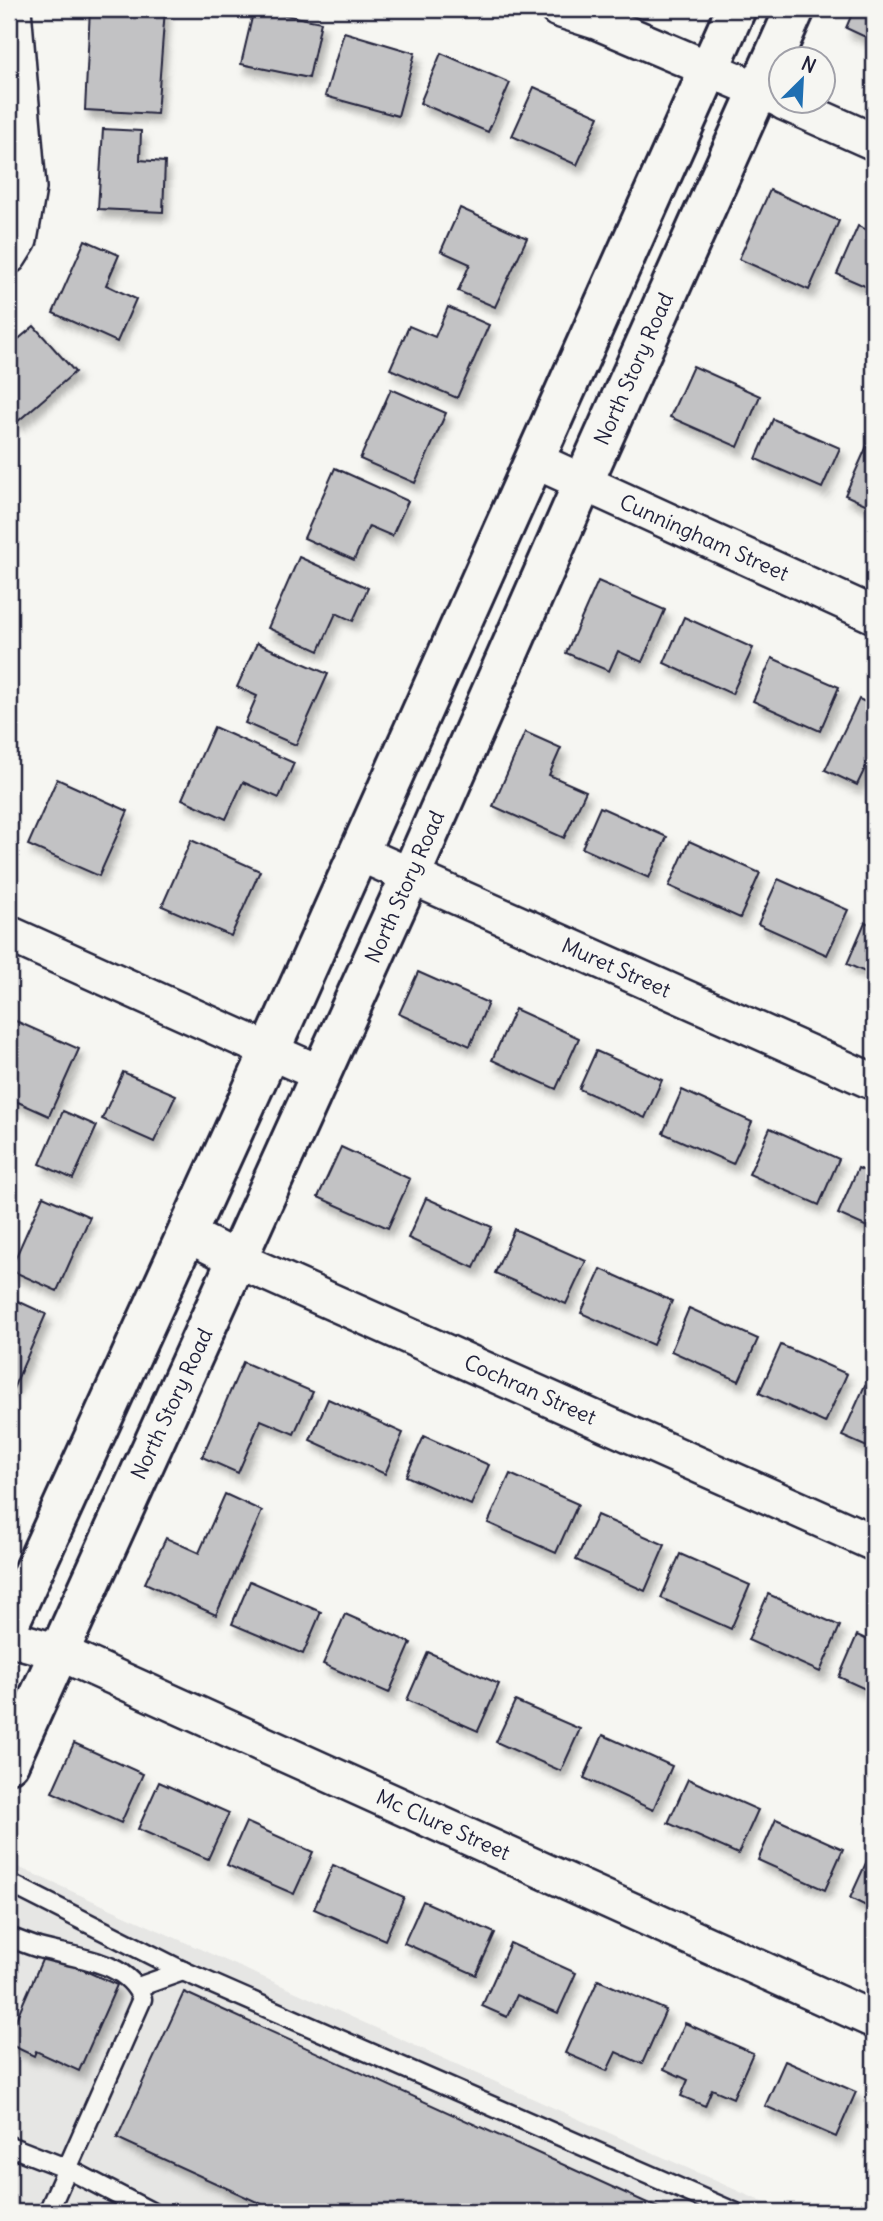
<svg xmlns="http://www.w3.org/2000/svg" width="883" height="2221" viewBox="0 0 883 2221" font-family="Delius,sans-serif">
  <defs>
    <filter id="shadow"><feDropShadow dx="4.5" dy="8" stdDeviation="3.5" flood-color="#0004"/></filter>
  </defs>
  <rect width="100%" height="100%" fill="#f6f6f2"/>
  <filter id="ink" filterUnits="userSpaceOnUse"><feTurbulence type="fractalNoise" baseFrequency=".0143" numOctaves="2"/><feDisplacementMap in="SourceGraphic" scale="14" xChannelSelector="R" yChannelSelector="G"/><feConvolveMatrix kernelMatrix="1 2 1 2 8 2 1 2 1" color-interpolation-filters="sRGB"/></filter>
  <g filter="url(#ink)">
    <path fill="#e6e6e4" d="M9,1863L785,2212H9Z"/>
    <g fill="#c2c2c4" stroke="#22223b" stroke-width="2" filter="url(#shadow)">
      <path d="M90,9H165L157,114L85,110Z"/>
      <path d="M254,9L321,22L309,78L241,64Z"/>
      <path d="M854,9H874V41L846,28Z"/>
      <path d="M344,32L415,53L398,116L325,96Z"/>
      <path d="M441,53L510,83L488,132L420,103Z"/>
      <path d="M534,87L599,116L577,165L512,136Z"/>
      <path d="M103,129L141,131L140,160L165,162L163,212L98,209Z"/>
      <path d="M770,190L839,221L809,290L739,259Z"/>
      <path d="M460,208L527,238L495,307L458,291L470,264L441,251Z"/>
      <path d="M858,226L874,233V290L837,274Z"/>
      <path d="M85,240L119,255L106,285L136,299L117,342L53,313Z"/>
      <path d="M448,307L489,325L457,398L390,369L409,326L435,337Z"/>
      <path d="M34,326L75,372L17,422L9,412V347Z"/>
      <path d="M693,366L760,396L738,447L670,417Z"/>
      <path d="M391,389L446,413L415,483L360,459Z"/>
      <path d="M773,419L840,448L822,488L756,459Z"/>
      <path d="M871,437L874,439V508L845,495Z"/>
      <path d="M335,468L408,501L392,536L369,526L354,560L304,538Z"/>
      <path d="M299,557L368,588L353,621L336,613L319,651L268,628Z"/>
      <path d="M598,581L665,610L642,662L618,651L609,671L566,653Z"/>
      <path d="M684,617L753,648L732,694L664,663Z"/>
      <path d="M257,643L328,674L296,745L245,723L257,696L237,687Z"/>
      <path d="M772,658L839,687L820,731L753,701Z"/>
      <path d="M859,699L874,706V757L871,756L857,785L825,770Z"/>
      <path d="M214,727L294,763L279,798L243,782L226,819L182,799Z"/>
      <path d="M525,732L561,748L549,775L586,791L564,838L493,806Z"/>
      <path d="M57,779L128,811L99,876L28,845Z"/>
      <path d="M600,807L667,837L649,878L582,848Z"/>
      <path d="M191,840L260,871L231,936L162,906Z"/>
      <path d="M689,841L760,873L740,918L669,886Z"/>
      <path d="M778,879L848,910L827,955L758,924Z"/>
      <path d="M865,922L874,926V976L847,964Z"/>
      <path d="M418,972L488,1003L470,1046L399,1014Z"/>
      <path d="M515,1009L579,1038L556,1089L492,1060Z"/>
      <path d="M9,1018L79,1049L49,1116L9,1098Z"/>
      <path d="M596,1051L662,1080L645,1118L579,1089Z"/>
      <path d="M123,1072L176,1095L154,1142L102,1119Z"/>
      <path d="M682,1090L752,1122L733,1164L663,1133Z"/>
      <path d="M63,1111L97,1126L73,1179L40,1164Z"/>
      <path d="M770,1128L839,1159L819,1205L749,1174Z"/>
      <path d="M341,1147L410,1179L388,1228L318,1197Z"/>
      <path d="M858,1168L874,1175V1230L838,1214Z"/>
      <path d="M43,1196L90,1217L57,1291L10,1270Z"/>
      <path d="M426,1198L492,1227L474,1268L408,1238Z"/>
      <path d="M514,1229L586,1261L566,1304L495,1273Z"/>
      <path d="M601,1269L672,1301L653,1345L581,1313Z"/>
      <path d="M9,1297L46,1314L13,1389L9,1387Z"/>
      <path d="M689,1308L758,1339L739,1381L671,1351Z"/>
      <path d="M781,1345L847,1374L825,1423L759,1393Z"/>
      <path d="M243,1362L313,1392L294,1434L261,1420L238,1473L202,1457Z"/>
      <path d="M865,1385L874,1389V1450L842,1436Z"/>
      <path d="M328,1399L403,1433L385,1474L310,1440Z"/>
      <path d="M424,1436L489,1465L471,1505L406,1476Z"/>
      <path d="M510,1474L578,1504L556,1553L488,1523Z"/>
      <path d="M225,1494L262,1511L216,1615L145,1583L166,1538L199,1553Z"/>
      <path d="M597,1515L665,1545L645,1591L576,1560Z"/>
      <path d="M680,1554L750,1585L731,1629L661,1598Z"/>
      <path d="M250,1581L321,1612L303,1654L232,1624Z"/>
      <path d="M768,1594L840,1626L820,1672L748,1640Z"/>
      <path d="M345,1614L411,1643L389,1693L323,1664Z"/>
      <path d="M857,1635L874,1643V1693L839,1677Z"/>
      <path d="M428,1652L499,1684L478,1731L407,1700Z"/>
      <path d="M515,1701L580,1729L561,1771L496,1742Z"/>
      <path d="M603,1735L672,1766L653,1810L584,1778Z"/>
      <path d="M74,1743L143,1774L121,1823L52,1792Z"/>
      <path d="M688,1779L758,1810L738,1854L668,1823Z"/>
      <path d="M159,1782L229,1813L208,1859L138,1829Z"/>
      <path d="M776,1819L843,1849L825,1890L758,1860Z"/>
      <path d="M246,1822L313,1852L294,1894L227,1865Z"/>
      <path d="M871,1852L874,1853V1910L850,1898Z"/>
      <path d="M333,1865L404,1897L385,1940L314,1909Z"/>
      <path d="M423,1901L495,1933L476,1975L404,1943Z"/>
      <path d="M510,1943L576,1973L558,2013L517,1995L507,2017L482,2006Z"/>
      <path d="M45,1953L117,1985L79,2071L36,2051L34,2056L9,2044V2035Z"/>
      <path d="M598,1980L666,2010L642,2064L616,2052L607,2071L565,2053Z"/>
      <path d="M184,1992L667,2212H279L117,2138Z"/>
      <path d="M685,2023L753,2053L733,2098L712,2089L705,2106L681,2096L688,2080L664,2069Z"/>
      <path d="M785,2061L856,2092L836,2137L765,2106Z"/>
    </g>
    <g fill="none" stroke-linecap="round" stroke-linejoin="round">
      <defs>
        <g id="lane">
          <path d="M9,1883L183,1971L734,2212"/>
          <path d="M9,1937C19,1941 29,1945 39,1948C74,1958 128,1960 142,1999L48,2212"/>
          <path d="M138,1987L183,1971"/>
          <path d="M9,2146L68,2169L151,2212"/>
        </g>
        <g id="street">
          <path d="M558,9L596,21L782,100"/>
          <path d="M784,102L874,142"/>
          <path d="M9,256L19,240L28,188L13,9"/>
          <path d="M534,460L874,615"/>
          <path d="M359,853L874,1082"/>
          <path d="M9,934L321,1074"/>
          <path d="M187,1234L238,1260L874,1543"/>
          <path d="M9,1638L59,1652L874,2020"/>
        </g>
        <g id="secondary">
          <path d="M9,1624L270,1051L736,9"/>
          <path d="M9,1763L410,877L583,483L795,9"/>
        </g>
      </defs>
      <use href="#lane" stroke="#22223b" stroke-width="23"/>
      <use href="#street" stroke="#22223b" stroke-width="40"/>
      <use href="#secondary" stroke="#22223b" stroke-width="44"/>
      <use href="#lane" stroke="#f6f6f2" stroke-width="18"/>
      <use href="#street" stroke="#f6f6f2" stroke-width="35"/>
      <use href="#secondary" stroke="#f6f6f2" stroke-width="38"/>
    </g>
  </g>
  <g text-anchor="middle" stroke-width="7" stroke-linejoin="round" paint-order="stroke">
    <g font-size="21" fill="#22223b" stroke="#f6f6f2">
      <text transform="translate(634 369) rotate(-66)" y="7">North Story Road</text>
      <text transform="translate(704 538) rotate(24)" y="7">Cunningham Street</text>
      <text transform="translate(405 887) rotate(-66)" y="7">North Story Road</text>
      <text transform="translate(616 968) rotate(24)" y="7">Muret Street</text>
      <text transform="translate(530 1390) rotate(24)" y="7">Cochran Street</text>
      <text transform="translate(172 1404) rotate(-65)" y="7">North Story Road</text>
      <text transform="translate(443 1825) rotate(24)" y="7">Mc Clure Street</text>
    </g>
  </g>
  <rect width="883" height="2221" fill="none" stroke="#f6f6f2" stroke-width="35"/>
  <rect x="18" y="18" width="848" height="2186" fill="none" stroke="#22223b" stroke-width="2.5" filter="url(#ink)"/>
  <g transform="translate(802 80) rotate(24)"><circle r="33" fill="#f6f6f2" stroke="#a1a1a9" stroke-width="2"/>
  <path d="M0-5L12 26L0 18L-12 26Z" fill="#1f6fb2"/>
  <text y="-10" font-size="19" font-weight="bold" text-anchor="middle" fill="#22223b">N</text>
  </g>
</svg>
